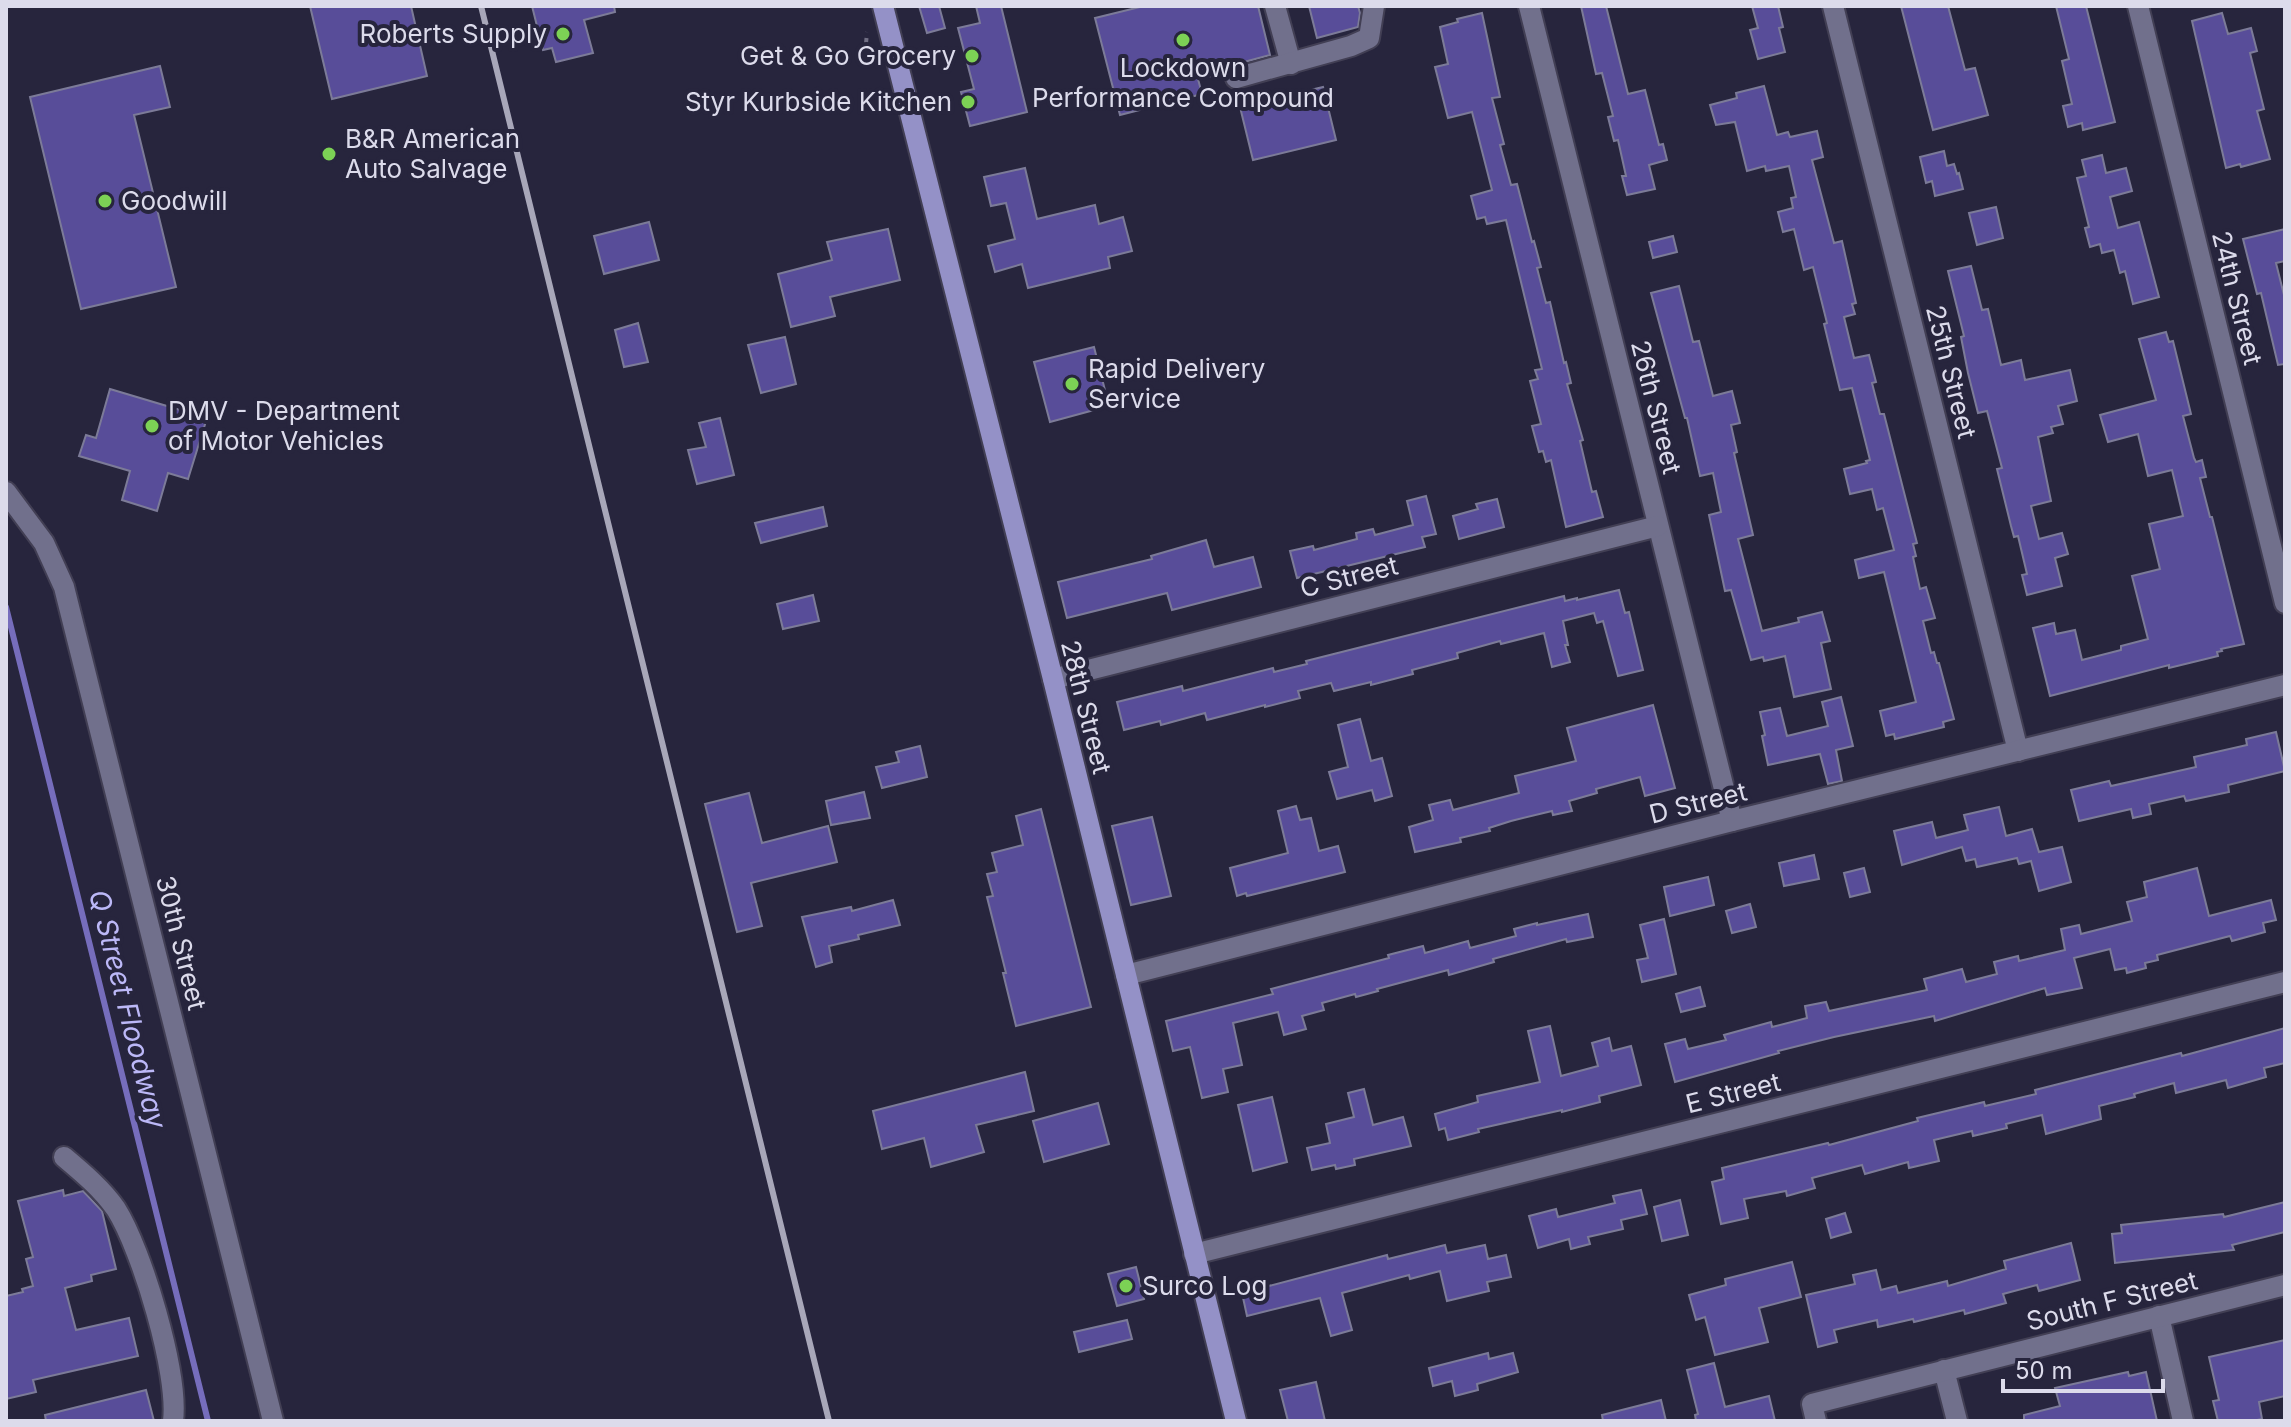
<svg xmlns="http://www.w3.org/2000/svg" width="2291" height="1427" viewBox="0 0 2291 1427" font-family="Inter,sans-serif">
  <rect width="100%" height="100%" fill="#27253d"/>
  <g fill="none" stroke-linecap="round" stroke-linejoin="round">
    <path stroke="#766dbc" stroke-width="6" d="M6,607L208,1421"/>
  </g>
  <g fill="#584d99" stroke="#7c7b98" stroke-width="2">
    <path d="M310,6H411L427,76L332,99Z"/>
    <path d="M532,6H614L615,12L584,20L593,53L556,62L552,48L543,50Z"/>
    <path d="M919,6H939L945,28L927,33Z"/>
    <path d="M976,6H1001L1027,112L970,126L961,92L974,89L958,28L980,23Z"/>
    <path d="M1144,6H1258L1270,55L1233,65L1225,73L1198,79L1202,94L1120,115L1095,18Z"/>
    <path d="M1309,6H1358L1360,13L1358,27L1317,38Z"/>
    <path d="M1581,6H1606L1628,94L1645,90L1659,145L1663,144L1667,160L1649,165L1655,189L1627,195L1622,176H1626L1618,140L1614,141L1608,117L1613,116L1602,73L1596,74Z"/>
    <path d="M1752,6H1778L1783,27L1779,28L1785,52L1758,59L1750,30L1758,28Z"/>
    <path d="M1901,6H1948L1965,70L1975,68L1988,115L1933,130Z"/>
    <path d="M2056,6H2086L2115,122L2083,130L2082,123L2068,127L2063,106L2072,104L2062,61L2069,59Z"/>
    <path d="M1482,13L1500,97L1492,98L1504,144L1500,145L1511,185L1517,184L1532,242L1534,241L1541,267L1537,268L1546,303L1550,302L1564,363L1566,362L1571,383L1567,384L1583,440L1580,441L1592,492L1596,491L1603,517L1566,527L1551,460L1546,462L1543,451L1539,452L1532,426L1541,424L1530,381L1538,379L1535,370L1542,369L1506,220L1487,224L1485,217L1477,219L1471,196L1492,190L1472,112L1448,118L1435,67L1448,64L1440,27L1458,22L1457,19Z"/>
    <path d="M2222,13L2228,34L2251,28L2257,51L2250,53L2264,109L2257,111L2270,159L2241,167L2240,164L2226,168L2192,21Z"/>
    <path d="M160,66L170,107L134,115L176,287L81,309L30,97Z"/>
    <path d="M1764,86L1777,135L1788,132L1790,137L1817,131L1823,157L1812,160L1834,243L1842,241L1856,303L1852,304L1855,314L1844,317L1854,358L1869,355L1876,382L1872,383L1880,414H1884L1917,543L1913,544L1916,556L1913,557L1920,589L1926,587L1935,618L1923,621L1931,653L1934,652L1937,663H1939L1954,719L1943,722L1944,727L1895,739L1894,734L1886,736L1880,711L1916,702L1884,572L1859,578L1855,560L1894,550L1883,508L1877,510L1872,489L1850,494L1844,469L1867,463L1866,461L1870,460L1852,388L1840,390L1824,324L1827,323L1813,267L1804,270L1794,229L1783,232L1778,212L1793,208L1791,198L1796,197L1789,166L1766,171L1765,166L1747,171L1735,122L1716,125L1710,105L1737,98L1736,93Z"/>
    <path d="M1323,87L1336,140L1253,160L1240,107Z"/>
    <path d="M1944,151L1947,166L1954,164L1957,174L1959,173L1963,189L1935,196L1932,181L1926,183L1920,157Z"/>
    <path d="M2102,155L2106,173L2126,168L2132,191L2110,197L2118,228L2139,222L2159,297L2133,304L2125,271L2120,273L2114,250L2102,253L2100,244L2090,247L2085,228L2089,227L2077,178L2086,176L2082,160Z"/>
    <path d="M1025,168L1037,219L1095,205L1099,224L1123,217L1132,251L1108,257L1110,268L1028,288L1022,264L995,272L988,246L1015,239L1006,203L991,206L984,177Z"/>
    <path d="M1996,207L2003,238L1977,245L1969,213Z"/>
    <path d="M649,222L659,260L604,274L594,236Z"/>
    <path d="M888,229L900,280L830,297L835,316L791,327L778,274L832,260L827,242Z"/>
    <path d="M2285,229V261L2276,263L2285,299V364L2278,365L2261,293L2257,294L2243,239Z"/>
    <path d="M1673,236L1677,252L1653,258L1649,242Z"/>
    <path d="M1971,266L1982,310L1988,309L2001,365L2021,360L2025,380L2070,370L2077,401L2058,406L2063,424L2051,427L2053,433L2038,437L2051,501L2031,506L2039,539L2062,533L2068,554L2055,558L2062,586L2027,595L2022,575L2027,574L2018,536L2014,537L2011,526L1997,469L2002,468L1987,411L1978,413L1968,373L1961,337L1964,336L1948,271Z"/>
    <path d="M1679,286L1693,342L1699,341L1713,396L1732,391L1740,423L1731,425L1737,452L1734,453L1753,535L1738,539L1762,631L1799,622L1798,618L1822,612L1830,641L1821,643L1831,689L1794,697L1785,656L1764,661L1763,657L1751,660L1731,590L1725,591L1709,515L1721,512L1713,473L1700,476L1687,418H1685L1651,293Z"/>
    <path d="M638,323L648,362L624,367L615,330Z"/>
    <path d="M2166,332L2169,342L2173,341L2191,414L2183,416L2194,458L2196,462L2202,460L2206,477L2200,478L2210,517H2212L2244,644L2221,649L2222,651L2217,652L2218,656L2169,668V665L2050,696L2033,628L2054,623L2056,634L2075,630L2082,660L2121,650V646L2148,639L2132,576L2160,569L2149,524L2183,516L2172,470L2148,476L2138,434L2108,442L2100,415L2156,400L2139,339Z"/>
    <path d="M785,337L796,384L761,393L748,345Z"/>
    <path d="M1094,347L1109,406L1050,422L1034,362Z"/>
    <path d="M110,389L207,418L188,479L168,473L157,511L122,500L130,471L79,456L86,435L96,438Z"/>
    <path d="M720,418L734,475L697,484L688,450L706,447L699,423Z"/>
    <path d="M1426,496L1436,534L1422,537L1425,547L1297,578L1290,551L1313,546L1314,550L1357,539L1356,533L1373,529L1375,535L1413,525L1407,501Z"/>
    <path d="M1497,499L1504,527L1459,539L1453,516L1478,509L1476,504Z"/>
    <path d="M823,507L827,526L761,543L755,523Z"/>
    <path d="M1206,540L1214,567L1253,557L1261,587L1172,610L1167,593L1067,618L1058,582L1152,559L1151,556Z"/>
    <path d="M1619,590L1625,613L1629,612L1643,670L1618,676L1603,621L1597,623L1594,613L1563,621L1568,645H1565L1570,662L1552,667L1544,633L1501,644L1500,641L1457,653L1458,658L1412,670L1413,674L1371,685V682L1334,691L1331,683L1298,691L1300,698L1265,707V705L1207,720L1205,713L1161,725L1160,721L1124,730L1117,702L1182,686L1183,691L1273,668L1274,672L1307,664L1306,661L1564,596L1565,601L1577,598V600Z"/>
    <path d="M813,595L819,621L783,629L777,604Z"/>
    <path d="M1841,697L1853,746L1836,750L1842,781L1828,784L1820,754L1768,765L1762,736L1765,735L1760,712L1780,708L1787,736L1828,726L1822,702Z"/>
    <path d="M1653,705L1675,788L1645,796L1640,777L1596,789L1597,793L1569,801L1572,811L1553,815L1552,811L1511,821L1489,828L1490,831L1460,838L1461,842L1415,852L1409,827L1433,820L1429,805L1450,800L1453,810L1519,793L1515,776L1576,761L1567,728Z"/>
    <path d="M1360,719L1371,761L1382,758L1392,796L1375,801L1372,790L1337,799L1329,772L1348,767L1338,725Z"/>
    <path d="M2276,732L2285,771L2228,785L2229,792L2186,801L2184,796L2149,804L2151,814L2133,818L2131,809L2079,821L2071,790L2109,781L2111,786L2196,767L2194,757L2247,745L2246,739Z"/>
    <path d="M920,746L927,777L882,788L876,767L899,762L896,752Z"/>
    <path d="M864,792L870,818L831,825L826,801Z"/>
    <path d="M749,793L762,843L828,826L837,862L751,883L762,926L737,932L705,804Z"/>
    <path d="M1296,806L1300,820L1311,818L1319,851L1338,846L1345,872L1247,896L1246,893L1237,896L1230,868L1288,853L1278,811Z"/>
    <path d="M1999,807L2006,836L2032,829L2039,852L2062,847L2071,882L2039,891L2031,861L2019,864L2017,858L1977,867L1975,859L1966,861L1962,847L1902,865L1894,831L1932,822L1936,838L1968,830L1964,815Z"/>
    <path d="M1041,809L1091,1007L1016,1026L1003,973H1006L987,897L993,896L987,874L997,872L992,853L1023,845L1016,816Z"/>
    <path d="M1152,817L1171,896L1131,905L1112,826Z"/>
    <path d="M1814,855L1819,879L1784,886L1779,863Z"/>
    <path d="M1864,868L1870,892L1850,897L1844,873Z"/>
    <path d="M2197,868L2209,916L2271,900L2276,920L2263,923L2265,932L2232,941L2230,936L2157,955L2158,960L2145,963L2146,968L2127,973L2126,968L2115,970L2110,949L2074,958L2082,988L2047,995L2045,988L1935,1021L1934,1016L1834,1037L1778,1051L1779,1053L1675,1082L1665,1044L1685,1039L1688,1049L1726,1040L1724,1035L1771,1022L1772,1027L1807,1018L1805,1006L1826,1002L1829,1011L1927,990L1924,979L1962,969L1966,982L1997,974L1994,962L2018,956L2019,961L2065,950L2061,929L2079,925L2081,934L2132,921L2127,902L2147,897L2144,882Z"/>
    <path d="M1708,877L1714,905L1670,916L1664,887Z"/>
    <path d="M893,900L900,925L858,935L859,939L829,946L832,962L816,967L802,917L851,907L852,911Z"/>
    <path d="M1750,904L1756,927L1732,933L1726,911Z"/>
    <path d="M1588,914L1593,937L1567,942L1566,939L1493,959L1494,962L1449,975L1448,970L1377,989L1378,991L1356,997L1355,994L1322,1003L1324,1010L1302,1016L1306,1029L1284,1035L1278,1012L1233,1023L1242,1065L1223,1069L1228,1092L1202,1098L1190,1047L1173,1051L1166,1021L1273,994L1271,989L1389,958L1388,955L1423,946L1425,953L1468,941L1470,948L1516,936L1514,929L1537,923V925Z"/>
    <path d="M1664,919L1676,974L1642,982L1637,960L1648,958L1640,925Z"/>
    <path d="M1700,987L1705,1006L1681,1012L1676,994Z"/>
    <path d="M1550,1026L1561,1076L1598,1066L1592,1043L1609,1038L1612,1051L1631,1046L1641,1085L1599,1096L1600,1102L1562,1112V1110L1478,1129L1479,1132L1448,1140L1445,1128L1439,1130L1435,1114L1478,1102L1477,1096L1540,1082L1528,1031Z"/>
    <path d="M2285,1028V1063L2264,1068L2266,1077L2228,1088L2226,1080L2176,1093L2174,1083L2134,1094L2135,1097L2099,1106L2101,1119L2046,1134L2042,1115L2006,1124L2007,1128L1973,1136L1972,1131L1934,1140L1939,1161L1909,1168L1908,1162L1865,1174L1862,1165L1812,1178L1815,1188L1787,1196L1786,1191L1744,1199L1748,1218L1721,1224L1712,1182L1724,1179L1722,1168L1828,1143L1829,1145L1918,1121L1917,1118L1984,1102L1985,1106L2036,1094L2035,1090L2181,1053L2182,1056Z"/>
    <path d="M1025,1072L1034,1111L976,1125L984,1152L931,1167L924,1138L882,1149L873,1111Z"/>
    <path d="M1364,1089L1373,1125L1403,1117L1411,1146L1354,1159L1355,1165L1336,1169L1335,1165L1312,1170L1307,1148L1330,1143L1326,1124L1354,1117L1348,1093Z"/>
    <path d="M1272,1097L1287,1162L1253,1171L1238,1105Z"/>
    <path d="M1098,1103L1109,1144L1044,1162L1033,1121Z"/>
    <path d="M63,1190L64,1196L83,1191L102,1211L116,1269L91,1275L92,1281L65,1288L76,1330L129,1318L138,1356L33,1380L36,1392L6,1399V1296L23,1292L22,1289L33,1286L26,1259L33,1257L18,1201Z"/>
    <path d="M1641,1190L1647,1214L1621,1220L1623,1229L1588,1237L1590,1244L1571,1249L1569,1239L1538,1248L1529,1216L1556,1209L1558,1217L1615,1203L1613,1196Z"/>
    <path d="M1680,1200L1688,1235L1662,1241L1654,1207Z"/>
    <path d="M2285,1202V1232L2232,1245L2234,1250L2115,1263L2112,1234L2122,1233L2121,1225L2223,1214L2224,1217Z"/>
    <path d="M1845,1213L1851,1232L1831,1238L1826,1219Z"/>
    <path d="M2071,1243L2080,1280L2039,1291L2037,1285L2003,1294L2006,1303L1965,1314L1964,1310L1914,1322L1913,1319L1878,1327L1877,1320L1834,1330L1837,1342L1818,1347L1806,1295L1855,1284L1853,1275L1876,1270L1881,1290L1896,1286L1898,1293L1947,1281L1948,1286L2006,1269L2004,1261Z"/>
    <path d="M1445,1245L1447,1253L1485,1245L1488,1259L1506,1255L1511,1277L1487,1282L1489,1291L1447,1301L1440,1271L1410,1279L1409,1275L1342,1293L1352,1330L1331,1336L1320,1298L1247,1316L1242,1293L1387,1255L1388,1259Z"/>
    <path d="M1792,1262L1801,1297L1759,1308L1768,1342L1715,1355L1705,1317L1696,1320L1689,1295L1726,1285L1725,1279Z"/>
    <path d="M1136,1267L1144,1299L1117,1306L1108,1274Z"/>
    <path d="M1127,1320L1132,1339L1079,1352L1074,1332Z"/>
    <path d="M2285,1340V1396L2259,1402L2262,1419L2252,1421H2218L2213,1401L2219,1400L2209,1357Z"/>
    <path d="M1488,1353L1489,1359L1513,1353L1518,1372L1477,1384L1478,1390L1455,1396L1452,1381L1433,1386L1429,1368Z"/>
    <path d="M1714,1363L1725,1407L1769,1396L1775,1421H1696L1695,1415L1698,1414L1687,1370Z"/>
    <path d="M2128,1372L2129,1376L2146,1372L2157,1421H2024V1415L2060,1406L2055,1388Z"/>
    <path d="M1316,1382L1325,1421H1288L1280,1390Z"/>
    <path d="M146,1390L154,1421H46L45,1415Z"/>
    <path d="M1661,1400L1666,1421H1603L1602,1415Z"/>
  </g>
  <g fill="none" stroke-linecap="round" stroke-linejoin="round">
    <defs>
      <g id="minor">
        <path d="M1275,6L1291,64"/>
        <path d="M1529,6L1732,821"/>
        <path d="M1833,6L2018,751"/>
        <path d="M2138,6L2285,603"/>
        <path d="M1236,78L1351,46L1369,38L1374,6"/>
        <path d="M6,492L44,543L64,587L273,1421"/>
        <path d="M1053,679L1658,526"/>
        <path d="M1126,975L1732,821L2285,685"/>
        <path d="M64,1157C83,1173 102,1189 116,1209C142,1250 179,1374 173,1421"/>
        <path d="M1194,1254L2285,982"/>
        <path d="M2159,1316L2183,1421"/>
        <path d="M1944,1370L1957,1421"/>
        <path d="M1816,1421L1812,1404L2285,1285"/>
      </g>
      <path id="major" d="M883,6L1053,679L1236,1421"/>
    </defs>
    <use href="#minor" stroke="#423f54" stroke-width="24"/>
    <use href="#major" stroke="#423f54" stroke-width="24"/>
    <path stroke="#727085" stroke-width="4" stroke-dasharray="6 6" stroke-linecap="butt" d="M866,44L867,32"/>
    <use href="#minor" stroke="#71708c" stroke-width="20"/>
    <use href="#major" stroke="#9491c7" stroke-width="20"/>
    <path stroke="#a8a7b9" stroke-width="6" d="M481,6L829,1421"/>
  </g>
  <g fill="#7cd155" stroke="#27253d" stroke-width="3">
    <circle cx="563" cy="34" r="8"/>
    <circle cx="1183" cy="40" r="8"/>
    <circle cx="972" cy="56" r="8"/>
    <circle cx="968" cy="102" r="8"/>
    <circle cx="329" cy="154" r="8"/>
    <circle cx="105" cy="201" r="8"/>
    <circle cx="1072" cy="384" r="8"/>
    <circle cx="152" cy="426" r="8"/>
    <circle cx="1126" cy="1286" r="8"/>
  </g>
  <g text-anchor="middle" stroke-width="8" stroke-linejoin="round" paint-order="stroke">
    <g font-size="26" fill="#dcdbeb" stroke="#27253d" text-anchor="start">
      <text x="547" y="43" text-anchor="end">Roberts Supply</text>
      <text x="956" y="65" text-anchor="end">Get &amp; Go Grocery</text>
      <text x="1183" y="77" text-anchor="middle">Lockdown<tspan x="1183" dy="30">Performance Compound</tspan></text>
      <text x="952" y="111" text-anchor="end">Styr Kurbside Kitchen</text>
      <text x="345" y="148">B&amp;R American<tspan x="345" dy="30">Auto Salvage</tspan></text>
      <text x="121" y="210">Goodwill</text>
      <text x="1088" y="378">Rapid Delivery<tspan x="1088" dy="30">Service</tspan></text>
      <text x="168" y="420">DMV - Department<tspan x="168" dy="30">of Motor Vehicles</tspan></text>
      <text x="1142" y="1295">Surco Log</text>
    </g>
    <g font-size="26" fill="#dcdbeb" stroke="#27253d">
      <text transform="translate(2237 298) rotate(76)" y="9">24th Street</text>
      <text transform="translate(1951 372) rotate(76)" y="9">25th Street</text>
      <text transform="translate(1656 407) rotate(76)" y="9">26th Street</text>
      <text transform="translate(1349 577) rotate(-14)" y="9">C Street</text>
      <text transform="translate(1086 707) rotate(76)" y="9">28th Street</text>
      <text transform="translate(1698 803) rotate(-14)" y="9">D Street</text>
      <text transform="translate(181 943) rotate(76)" y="9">30th Street</text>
      <text transform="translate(1733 1093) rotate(-14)" y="9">E Street</text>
      <text transform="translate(2112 1301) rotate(-14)" y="9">South F Street</text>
    </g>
    <g font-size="28" font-style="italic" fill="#bcb8f7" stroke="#27253d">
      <text transform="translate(128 1009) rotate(76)" y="10">Q Street Floodway</text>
    </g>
  </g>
  <rect width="2291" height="1427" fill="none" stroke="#dcdbeb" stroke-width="16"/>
  <path d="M2003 1379v12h160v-12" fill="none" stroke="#dcdbeb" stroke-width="4"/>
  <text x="2015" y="1379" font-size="24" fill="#dcdbeb" stroke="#27253d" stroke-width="6" paint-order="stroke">50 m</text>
</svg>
